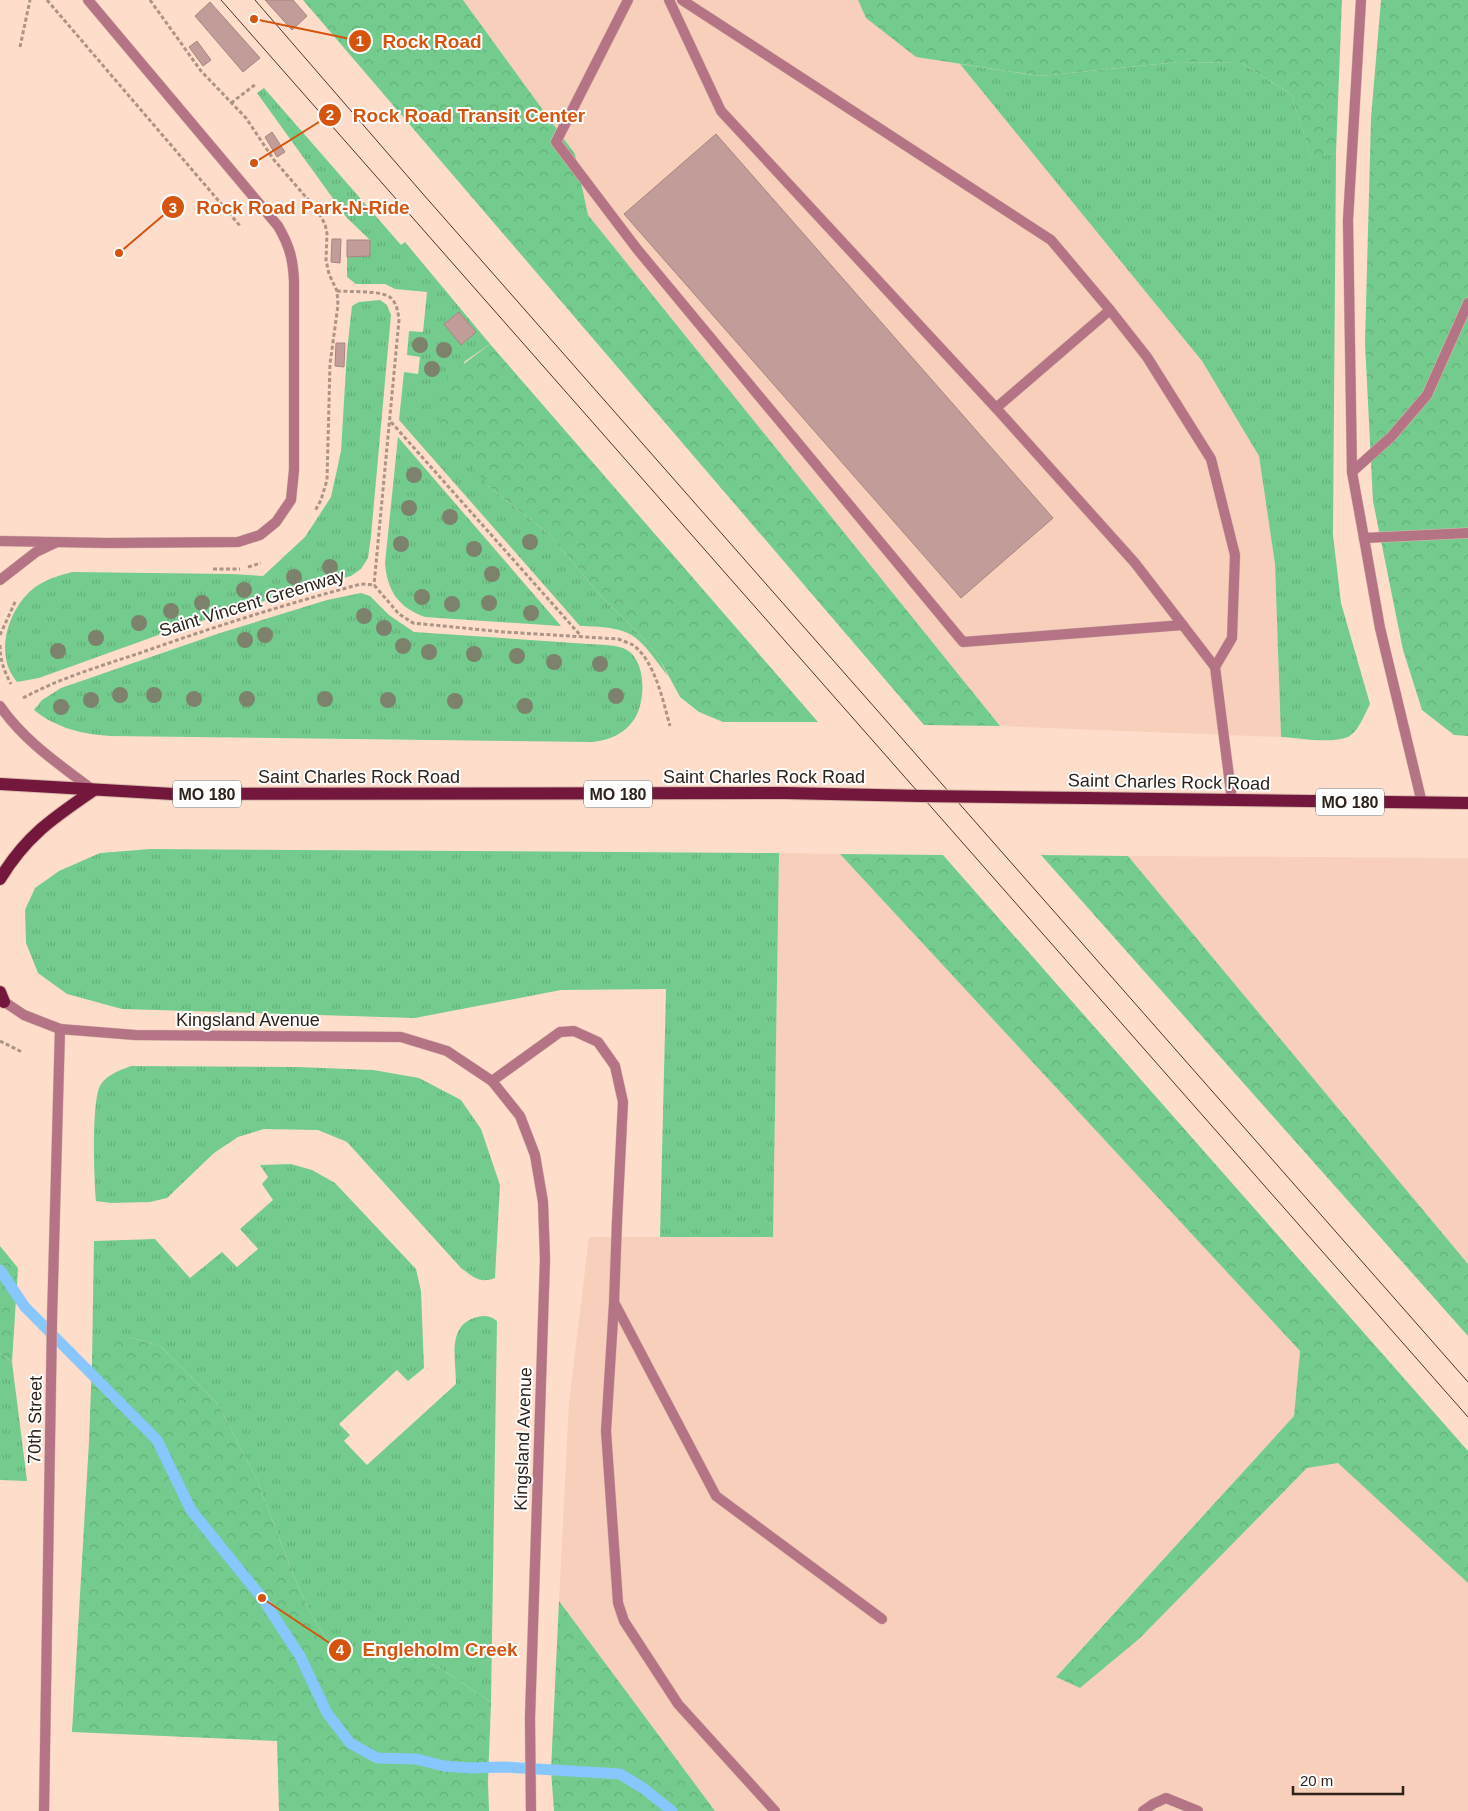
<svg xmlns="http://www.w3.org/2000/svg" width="1468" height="1811" viewBox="0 0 1468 1811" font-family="Arial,sans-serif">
  <defs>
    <pattern id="grass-tufts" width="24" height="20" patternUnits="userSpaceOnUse" patternTransform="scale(1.25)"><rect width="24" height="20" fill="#73cc8d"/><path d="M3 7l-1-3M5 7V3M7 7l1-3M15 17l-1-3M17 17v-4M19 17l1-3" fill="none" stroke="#64af79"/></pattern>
    <pattern id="forest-crowns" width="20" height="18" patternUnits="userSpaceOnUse" patternTransform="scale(1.25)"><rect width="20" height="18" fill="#73cc8d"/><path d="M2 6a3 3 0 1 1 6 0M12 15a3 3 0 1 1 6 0" fill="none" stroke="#64af79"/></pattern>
  </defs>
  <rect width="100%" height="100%" fill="#feddcb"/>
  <g fill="#f8cfba">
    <path d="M463,0H858L866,18L916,57L960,64L1202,361L1259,456L1275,564L1281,737L1000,726L588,215L575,154Z"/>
    <path d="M779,853L840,854L1300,1351L1294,1416L1056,1676L1140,1638L1307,1468L1338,1462L1468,1583V1811H715L559,1601L569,1403L589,1237H773Z"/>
    <path d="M1128,856L1468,858V1264Z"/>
  </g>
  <g fill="url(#grass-tufts)">
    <path d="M1178,62L1241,63L1291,94L1312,158L1336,153L1333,535L1341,603L1370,704C1365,714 1358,732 1348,737C1331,744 1299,738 1281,737L1275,564L1259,456L1202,361L960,64L1040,76Z"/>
    <path d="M264,88L401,245L405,242L490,344L464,362L488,486L550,535L600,595L640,635L658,656L668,676C658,664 649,649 637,639C622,626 599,627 580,626L399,420L404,372L418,374L420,357L407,355L409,331L423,332L427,292L395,289L385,284H356L347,277V257L370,256V240L347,218L257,93Z"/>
    <path d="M380,300L387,305L391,315L371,536L368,558L361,569L351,576L292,592L164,633L39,678L17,682C11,674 7,667 6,658C1,632 17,597 40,584C50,578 61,575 72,572L232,574L263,576L305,537L331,497L341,451L347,351L352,306L359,302Z"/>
    <path d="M398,437L561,626L425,617C399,608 387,591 385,563Z"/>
    <path d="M361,593L370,596L389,615L414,632L589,644C600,645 617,644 627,650C647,662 646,704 633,721C624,734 609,740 593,742L110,736C82,734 56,728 34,710L42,700L61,688L220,633L327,600Z"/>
    <path d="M151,849L779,853L773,1237H660L666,989L561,990L415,1018L122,1009L67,994L38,973L26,943L25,910L35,888L59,871L100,853Z"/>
    <path d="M131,1066L298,1067L373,1070L419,1078L461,1100L481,1129L500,1185L495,1278C480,1284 473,1277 461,1268L347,1142L318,1130L264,1129L238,1137L214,1153L167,1198L150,1202L112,1203L96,1201C94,1181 91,1098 101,1084C108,1074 121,1070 131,1066Z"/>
    <path d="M291,1164L312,1170L335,1183L416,1269L421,1291L424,1368L408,1381L397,1370L339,1424L350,1435L344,1441L367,1465L456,1384C456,1360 447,1327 474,1318C483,1315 490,1315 497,1321L491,1702L435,1665L390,1653L344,1663L318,1627L308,1607L294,1577L257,1480L218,1404L160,1346L129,1337L92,1362L94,1241L155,1239L190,1278L222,1252L237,1267L258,1249L240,1229L273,1200L262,1184L268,1177L260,1165Z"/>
    <path d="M0,1353L12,1362L27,1481L0,1480Z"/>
  </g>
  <g fill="url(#forest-crowns)">
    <path d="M303,0H463L575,154L588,215L1000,726L924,725Z"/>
    <path d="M858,0H1342L1336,153L1312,159L1291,94L1241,63L1178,62L1040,76L916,57L866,18Z"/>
    <path d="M1381,0H1468V736L1454,735L1422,710L1403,650L1373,501L1365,344L1371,118Z"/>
    <path d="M490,344L818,722H723L699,712L680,697L658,656L640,635L600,595L550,535L488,486L445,435L434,406L440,382Z"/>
    <path d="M840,854L943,855L1468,1451V1583L1338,1463L1307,1468L1140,1638L1080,1688L1056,1677L1294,1416L1300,1351Z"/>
    <path d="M1041,855L1128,856L1468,1264V1336Z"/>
    <path d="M0,1246L18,1268L12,1362L0,1353Z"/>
    <path d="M129,1337L160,1346L218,1404L257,1480L294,1577L308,1607L318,1627L344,1663L390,1652L435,1665L491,1702L488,1782L489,1811H279L277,1741L72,1732L89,1441L92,1362L103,1341Z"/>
    <path d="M559,1601L715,1811H554L551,1770Z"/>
  </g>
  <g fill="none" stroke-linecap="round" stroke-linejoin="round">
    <path stroke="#87c6ff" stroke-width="11" d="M0,1270L25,1307L157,1440L191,1510L262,1598L300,1656L327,1713L350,1743L377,1758L416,1759L444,1766L471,1768L504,1767L620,1774L643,1788L672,1811"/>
  </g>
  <g fill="#c19c98" stroke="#a88581">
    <path d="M265,0H293L307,16L292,30Z"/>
    <path d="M210,2L260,58L243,72L195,16Z"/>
    <path d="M197,41L211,60L203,66L189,47Z"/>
    <path d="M272,132L285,152L277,157L265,137Z"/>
    <path d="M716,134L1053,518L961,598L624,214Z"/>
    <path d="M332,239H341L340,263L331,262Z"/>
    <path d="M347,240H370V256L347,257Z"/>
    <path d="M459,312L476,332L461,345L444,324Z"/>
    <path d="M336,343H345L344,367L335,366Z"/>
  </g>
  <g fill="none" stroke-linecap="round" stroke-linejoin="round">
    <defs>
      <g id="lane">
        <path d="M628,0L556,142L637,249L963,642L1183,625"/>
        <path d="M669,0L721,111L996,408"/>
        <path d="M682,0L1051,240L1110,310"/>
        <path d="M1361,0L1348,220L1352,472L1364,538L1468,533"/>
        <path d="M1352,472L1391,437L1427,395L1468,303"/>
        <path d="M0,541L108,543L238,542L260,535L276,522L291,500L294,470V281C293,258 289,245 278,226L88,0"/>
        <path d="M0,580L36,552L55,543"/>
        <path d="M1215,667L1232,638L1235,555L1211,459L1147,357L1110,310L996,408L1135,563L1215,667L1232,800"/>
        <path d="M0,706C24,741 60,765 93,790"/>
        <path d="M617,1222L614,1303L606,1431L618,1603L624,1621L678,1704L775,1811"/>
        <path d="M615,1304L716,1496L882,1619"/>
        <path d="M1143,1811L1153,1804L1166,1798L1198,1811"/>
      </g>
      <g id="street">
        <path d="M1364,538L1380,628L1422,803"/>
        <path d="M0,999L24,1015L60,1029L135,1035L401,1037L447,1051L492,1081L520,1116L535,1155L543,1202L545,1259L530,1718L531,1811"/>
        <path d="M492,1081L560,1032L574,1031L598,1042L615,1066L623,1102L617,1222"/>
        <path d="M44,1811L52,1320L60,1029"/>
      </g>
      <g id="primary">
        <path d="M0,784L173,794L785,793L921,796"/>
        <path d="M1086,798L1468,803"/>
        <path d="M0,879C26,836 53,818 94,790"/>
        <path d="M0,992L4,1002"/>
      </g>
    </defs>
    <use href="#lane" stroke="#d9bbab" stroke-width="11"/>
    <use href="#street" stroke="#d9bbab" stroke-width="11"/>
    <use href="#primary" stroke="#d9bbab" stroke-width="14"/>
    <g stroke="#ac9486" stroke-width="3" stroke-dasharray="4 2.5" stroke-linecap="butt">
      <path d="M47,0L241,227"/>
      <path d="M150,0L201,71L246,118L274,160L317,210L325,224L327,233L326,260L329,274L337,291L338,305L330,364L327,480L321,500L315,511"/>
      <path d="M20,47L30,0"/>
      <path d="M231,103L256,84"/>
      <path d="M337,291C350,292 382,290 391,298C397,304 398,312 399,320L374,585"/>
      <path d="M391,422L581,636"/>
      <path d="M248,567L261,563"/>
      <path d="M213,569H240"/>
      <path d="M0,635L16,600"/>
      <path d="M0,645C0,660 4,671 11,684"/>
      <path d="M23,698C60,678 101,666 140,653C213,627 286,604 361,584L374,585L399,614L413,623L504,632L618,639C623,641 629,643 633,645C655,661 663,701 670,726"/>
      <path d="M0,1041L22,1052"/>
    </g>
    <use href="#lane" stroke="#b57486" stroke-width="10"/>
    <use href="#street" stroke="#b57486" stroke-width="10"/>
    <use href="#primary" stroke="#73173c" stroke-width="12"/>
    <g stroke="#463830" stroke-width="1">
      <path d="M221,0L1468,1417"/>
      <path d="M255,0L423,194L1468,1382"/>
    </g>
    <defs>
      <path id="primary-bridge" d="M921,796L1086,798"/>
    </defs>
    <use href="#primary-bridge" stroke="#d9bbab" stroke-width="14" stroke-linecap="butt"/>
    <use href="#primary-bridge" stroke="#73173c" stroke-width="12"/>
  </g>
  <g fill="#7c826c">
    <circle cx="420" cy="345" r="8"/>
    <circle cx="444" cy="350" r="8"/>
    <circle cx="432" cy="369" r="8"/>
    <circle cx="414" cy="475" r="8"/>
    <circle cx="409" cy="508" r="8"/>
    <circle cx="450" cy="517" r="8"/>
    <circle cx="530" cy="542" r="8"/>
    <circle cx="401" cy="544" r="8"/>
    <circle cx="474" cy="549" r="8"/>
    <circle cx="330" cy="567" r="8"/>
    <circle cx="492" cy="574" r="8"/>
    <circle cx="294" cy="577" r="8"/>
    <circle cx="244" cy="590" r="8"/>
    <circle cx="422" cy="597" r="8"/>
    <circle cx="202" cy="603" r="8"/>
    <circle cx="489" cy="603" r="8"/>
    <circle cx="452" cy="604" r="8"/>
    <circle cx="171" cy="611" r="8"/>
    <circle cx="531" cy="613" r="8"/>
    <circle cx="364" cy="616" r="8"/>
    <circle cx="139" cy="623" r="8"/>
    <circle cx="384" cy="628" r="8"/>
    <circle cx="265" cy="635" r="8"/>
    <circle cx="96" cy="638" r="8"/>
    <circle cx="245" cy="640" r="8"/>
    <circle cx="403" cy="646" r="8"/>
    <circle cx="58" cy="651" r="8"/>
    <circle cx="429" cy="652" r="8"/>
    <circle cx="474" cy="654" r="8"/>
    <circle cx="517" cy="656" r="8"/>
    <circle cx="554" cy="662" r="8"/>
    <circle cx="600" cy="664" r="8"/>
    <circle cx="120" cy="695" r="8"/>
    <circle cx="154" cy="695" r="8"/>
    <circle cx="616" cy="696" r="8"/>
    <circle cx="194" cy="699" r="8"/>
    <circle cx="247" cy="699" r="8"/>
    <circle cx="325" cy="699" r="8"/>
    <circle cx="91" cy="700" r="8"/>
    <circle cx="388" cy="700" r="8"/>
    <circle cx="455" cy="701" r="8"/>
    <circle cx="525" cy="706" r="8"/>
    <circle cx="61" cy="707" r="8"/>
  </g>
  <g text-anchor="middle" stroke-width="4" stroke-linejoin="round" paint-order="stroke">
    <g fill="#fff" stroke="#6d645f" stroke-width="1">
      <rect x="173" y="780.5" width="68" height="27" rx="4"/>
      <rect x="584" y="780.5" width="68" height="27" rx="4"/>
      <rect x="1316" y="788.5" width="68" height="27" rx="4"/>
    </g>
    <g font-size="16" font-weight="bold" fill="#2e221b">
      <text x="207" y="800">MO 180</text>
      <text x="618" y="800">MO 180</text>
      <text x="1350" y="808">MO 180</text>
    </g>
    <g font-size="18" fill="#2e221b" stroke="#fff">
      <text transform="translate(252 603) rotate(-17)" y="6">Saint Vincent Greenway</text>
      <text x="359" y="783">Saint Charles Rock Road</text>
      <text x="764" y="783">Saint Charles Rock Road</text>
      <text transform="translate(1169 782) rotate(1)" y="6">Saint Charles Rock Road</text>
      <text x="248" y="1026">Kingsland Avenue</text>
      <text transform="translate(35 1420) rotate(-89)" y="6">70th Street</text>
      <text transform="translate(523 1439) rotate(-88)" y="6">Kingsland Avenue</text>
    </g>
  </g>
  <path fill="none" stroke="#d5540e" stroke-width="2" d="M254 19L360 41M254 163L330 115M119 253L173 207M262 1598L340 1650"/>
  <g fill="#d5540e" stroke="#fff" stroke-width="2">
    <circle cx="254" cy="19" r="5"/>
    <circle cx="254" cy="163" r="5"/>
    <circle cx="119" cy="253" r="5"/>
    <circle cx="262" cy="1598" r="5"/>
    <circle cx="360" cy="41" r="12"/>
    <circle cx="330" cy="115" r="12"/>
    <circle cx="173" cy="207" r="12"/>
    <circle cx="340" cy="1650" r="12"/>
  </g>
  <g font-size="15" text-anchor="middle" font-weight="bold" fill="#fff">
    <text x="360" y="46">1</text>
    <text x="330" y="120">2</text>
    <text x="173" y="213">3</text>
    <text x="340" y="1655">4</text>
  </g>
  <g font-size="19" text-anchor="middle" font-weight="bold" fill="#d5540e" stroke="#fff" stroke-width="4" stroke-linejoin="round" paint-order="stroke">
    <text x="432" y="48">Rock Road</text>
    <text x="469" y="122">Rock Road Transit Center</text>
    <text x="303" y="214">Rock Road Park-N-Ride</text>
    <text x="440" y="1656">Engleholm Creek</text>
  </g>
  <path d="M1293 1786v8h110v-8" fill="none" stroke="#2e221b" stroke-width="2.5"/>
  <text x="1300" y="1786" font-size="15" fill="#2e221b" stroke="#ffffff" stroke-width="4" paint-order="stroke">20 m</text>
</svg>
